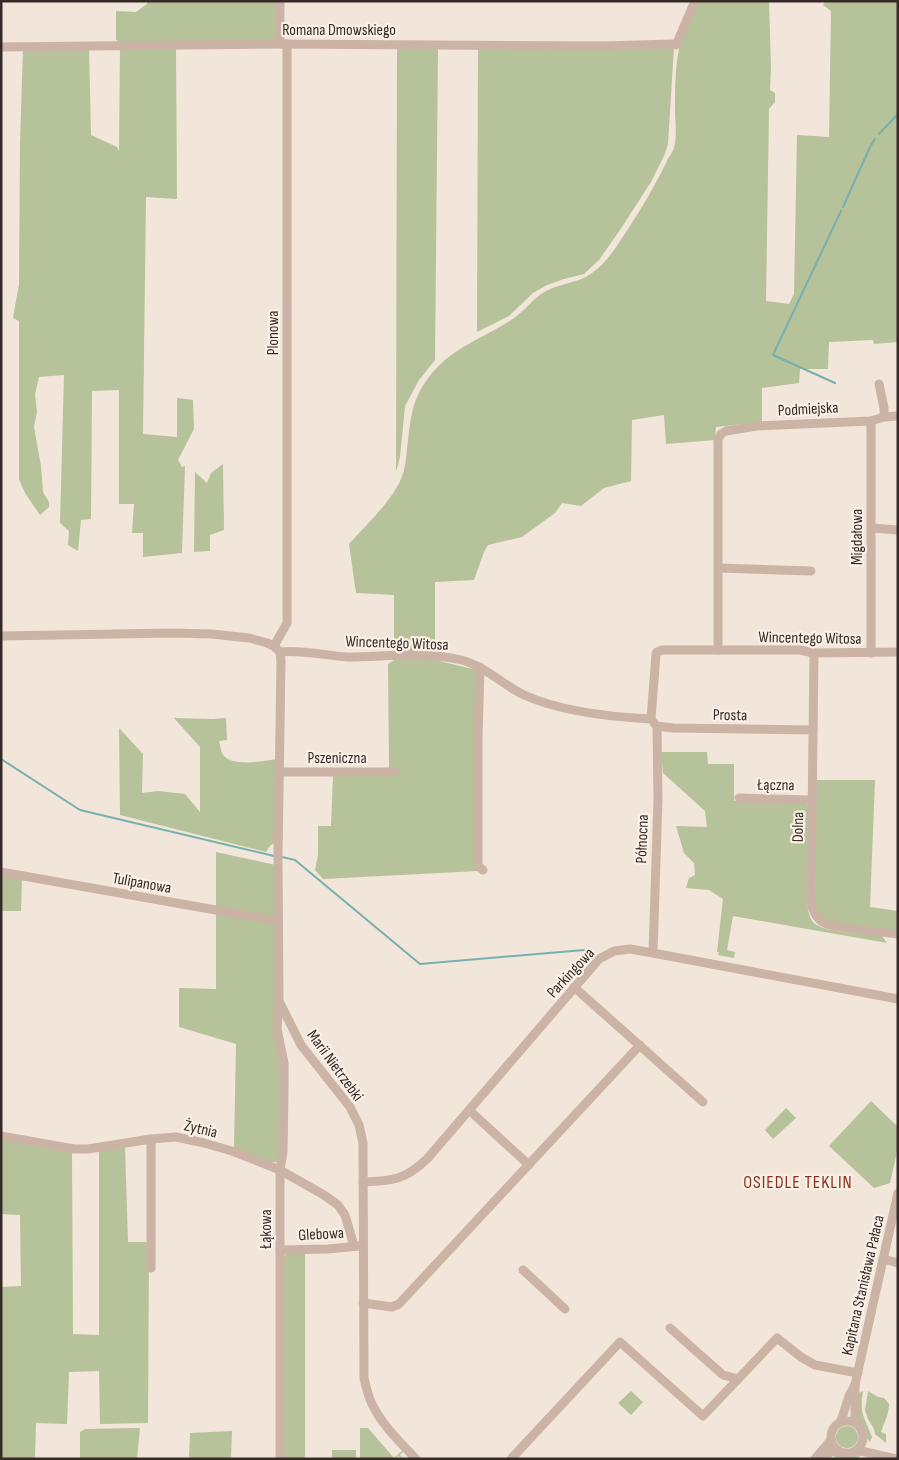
<svg xmlns="http://www.w3.org/2000/svg" width="899" height="1460" viewBox="0 0 899 1460" font-family="'Sofia Sans Condensed',sans-serif">
  <rect width="100%" height="100%" fill="#f2e5da"/>
  <g fill="#b6c299">
    <path d="M147,1H279L277,41L118,42L116,39V11L136,12L147,4Z"/>
    <path d="M698,1H771L769,2L771,67L770,90L775,93V102L769,109L766,301L789,304L794,294L797,135L829,137L831,11L823,5L826,1H898V342L874,344L873,340L829,342L828,369H800L799,383L762,388V422L716,427L715,440L666,444L664,415L632,420L631,481L604,488L581,506L562,503L555,513L522,537L488,545L484,552L474,580L435,582V660L477,670L478,871L323,879L315,870L318,855V826H331L333,776L388,775L389,767L388,664L394,660V595L356,593L349,544C366,525 391,502 401,479C405,470 406,459 407,449C411,417 411,398 433,372C454,347 485,337 511,320C524,312 533,298 546,291C561,283 579,283 592,273C605,264 615,249 624,235C641,210 656,184 669,157C679,146 675,125 675,111C675,87 675,60 682,37C686,25 693,13 698,1Z"/>
    <path d="M120,47H176L177,199L146,197L143,434L177,437V398L193,400L194,429L178,460L182,467L185,466L182,553L143,557V533H132L134,504H119V390L92,391L91,519L81,520L78,551L68,545L69,531L60,523L64,375L39,377L35,394L37,412L34,427L41,466L43,492L49,502V507L40,515L25,493L19,479V321L13,318L19,284L20,143L23,48H89L91,135L117,147L119,151Z"/>
    <path d="M397,47L438,48L435,360L419,380L405,406L400,457L396,472Z"/>
    <path d="M674,47L668,144L664,156L651,182L620,230L599,260L584,274L564,279L547,285L533,293L509,316L477,332L478,49Z"/>
    <path d="M223,464L224,530L210,535V551L194,552L195,472L207,483L211,473Z"/>
    <path d="M174,718L213,719L226,718L227,740L219,741C220,745 221,750 222,753C229,768 264,761 277,759L276,842L270,846L266,852L120,815L119,728L143,754L142,793L158,791L185,794L200,812V747Z"/>
    <path d="M661,752H707L708,764H734V801L804,802L809,806L807,902C808,909 809,919 815,924C827,933 866,934 882,936L887,943L733,916L727,950L735,952L734,958L718,955L719,952H717L723,899L709,890L686,888L689,878L695,875L694,863L684,853L676,826L707,827L705,811L663,773Z"/>
    <path d="M816,780H875L870,907L898,911V930L839,924L823,919L815,907Z"/>
    <path d="M216,852L276,865L281,1065L280,1157L277,1162H271L234,1148L236,1044L179,1027V988L216,989Z"/>
    <path d="M1,876L22,879L21,911H1Z"/>
    <path d="M871,1101L898,1127V1147L890,1183L874,1188L829,1146Z"/>
    <path d="M786,1108L796,1118L773,1139L765,1130Z"/>
    <path d="M1,1140L72,1153L73,1334L99,1335V1150L125,1146L128,1242H149L148,1423L100,1424L99,1371L69,1372L67,1424L36,1423L35,1459H1V1287L21,1286L20,1215L1,1214Z"/>
    <path d="M305,1252V1459H282L281,1259L286,1254Z"/>
    <path d="M631,1391L643,1402L631,1415L618,1403Z"/>
    <path d="M863,1391C859,1415 865,1417 872,1437L870,1442L866,1437L864,1428L859,1421V1393Z"/>
    <path d="M868,1391L878,1397L884,1398L889,1404C889,1415 884,1422 881,1432L886,1434V1443L875,1434L874,1429L868,1419L865,1410Z"/>
    <circle cx="847" cy="1437" r="11"/>
    <path d="M140,1428L137,1459H80V1432L85,1429Z"/>
    <path d="M360,1428H368L394,1458L403,1450L404,1451L400,1455L403,1459L398,1456L395,1459H360Z"/>
    <path d="M232,1431L231,1459H189L190,1433Z"/>
    <rect x="332" y="1450" width="24" height="9"/>
    <path d="M858,1453H863L858,1458L837,1459L832,1455C841,1453 849,1456 858,1453Z"/>
  </g>
  <g fill="none" stroke-linecap="round" stroke-linejoin="round">
    <g stroke="#78b0b0" stroke-width="2">
      <path d="M879,134L898,114"/>
      <path d="M843,207L870,147L875,139"/>
      <path d="M835,383L773,355L841,211"/>
      <path d="M1,759L80,810L274,856"/>
      <path d="M282,857L295,860L420,964L584,950"/>
    </g>
    <g stroke="#cbb4a5" stroke-width="9">
      <path d="M280,44V1"/>
      <path d="M1,47L280,44L603,46L672,44L676,45L695,1"/>
      <path d="M879,384L884,408V417"/>
      <path d="M872,528L898,530"/>
      <path d="M719,568L811,571"/>
      <path d="M1,636L173,633L212,634L249,638L267,643L274,646L280,652L281,662L278,857L279,1001L301,1045L350,1107L359,1125L363,1143L364,1378C366,1387 368,1396 372,1404C382,1425 400,1442 416,1459"/>
      <path d="M274,646L287,623V44"/>
      <path d="M718,650V440L721,434L726,431L757,426L871,421L884,417L898,416"/>
      <path d="M280,652C302,649 325,656 348,657C385,657 425,651 461,660C485,666 503,685 524,695C562,712 610,717 651,719"/>
      <path d="M814,653L811,901C812,909 815,916 821,921C832,929 882,932 898,934"/>
      <path d="M871,653V421"/>
      <path d="M480,667L478,738V866L483,870"/>
      <path d="M651,719L656,654L657,652L662,650H800L814,653L898,652"/>
      <path d="M654,723L657,726L673,728L813,730"/>
      <path d="M280,772H395"/>
      <path d="M739,798L812,800"/>
      <path d="M1,872L278,921"/>
      <path d="M653,953L658,799L657,726"/>
      <path d="M574,987L703,1102"/>
      <path d="M279,1002L277,1029L284,1063V1091L283,1152L280,1170V1459"/>
      <path d="M469,1110L529,1165"/>
      <path d="M1,1136L74,1149H88L151,1139L176,1137L204,1143L232,1151L280,1170L324,1195L338,1205L345,1215L354,1246"/>
      <path d="M151,1139V1268"/>
      <path d="M363,1182C392,1181 405,1180 427,1159L599,959L614,951L630,949L653,953L898,999"/>
      <path d="M280,1250L328,1249L359,1246"/>
      <path d="M883,1259L898,1263"/>
      <path d="M523,1270L565,1309"/>
      <path d="M363,1303L392,1307L399,1304L640,1045"/>
      <path d="M670,1328L723,1375L738,1379"/>
      <path d="M855,1385V1422"/>
      <circle cx="847" cy="1437" r="16"/>
      <path d="M840,1422L842,1418L849,1396L855,1385L860,1362L898,1193"/>
      <path d="M857,1450L896,1459"/>
      <path d="M511,1459L620,1342L703,1416L777,1338L801,1357L815,1365L858,1373"/>
      <path d="M815,1459L831,1440"/>
      <path d="M821,1459L831,1452L838,1450"/>
    </g>
  </g>
  <g text-anchor="middle" stroke-width="4.5" stroke-linejoin="round" paint-order="stroke">
    <g font-size="16" fill="#362b27" stroke="#faf0e6">
      <text x="339" y="35">Romana Dmowskiego</text>
      <text transform="translate(272 333) rotate(-90)" y="6">Plonowa</text>
      <text transform="translate(808 408) rotate(-3)" y="6">Podmiejska</text>
      <text transform="translate(856 537) rotate(-90)" y="6">Migdałowa</text>
      <text transform="translate(810 637) rotate(1)" y="6">Wincentego Witosa</text>
      <text transform="translate(397 642) rotate(2)" y="6">Wincentego Witosa</text>
      <text transform="translate(730 714) rotate(1)" y="6">Prosta</text>
      <text x="337" y="763">Pszeniczna</text>
      <text transform="translate(776 784) rotate(1)" y="6">Łączna</text>
      <text transform="translate(797 827) rotate(-89)" y="6">Dolna</text>
      <text transform="translate(641 839) rotate(-88)" y="6">Północna</text>
      <text transform="translate(142 882) rotate(10)" y="6">Tulipanowa</text>
      <text transform="translate(570 972) rotate(-47)" y="6">Parkingowa</text>
      <text transform="translate(336 1065) rotate(54)" y="6">Marii Nietrzebki</text>
      <text transform="translate(201 1128) rotate(13)" y="6">Żytnia</text>
      <text transform="translate(265 1229) rotate(-90)" y="6">Łąkowa</text>
      <text transform="translate(321 1233) rotate(-3)" y="6">Glebowa</text>
      <text transform="translate(862 1285) rotate(-77)" y="6">Kapitana Stanisława Pałaca</text>
    </g>
    <g font-size="18" letter-spacing="1" fill="#88311d" stroke="#faf0e6">
      <text x="798" y="1188">OSIEDLE TEKLIN</text>
    </g>
  </g>
  <rect width="899" height="1460" fill="none" stroke="#362b27" stroke-width="5"/>
</svg>
